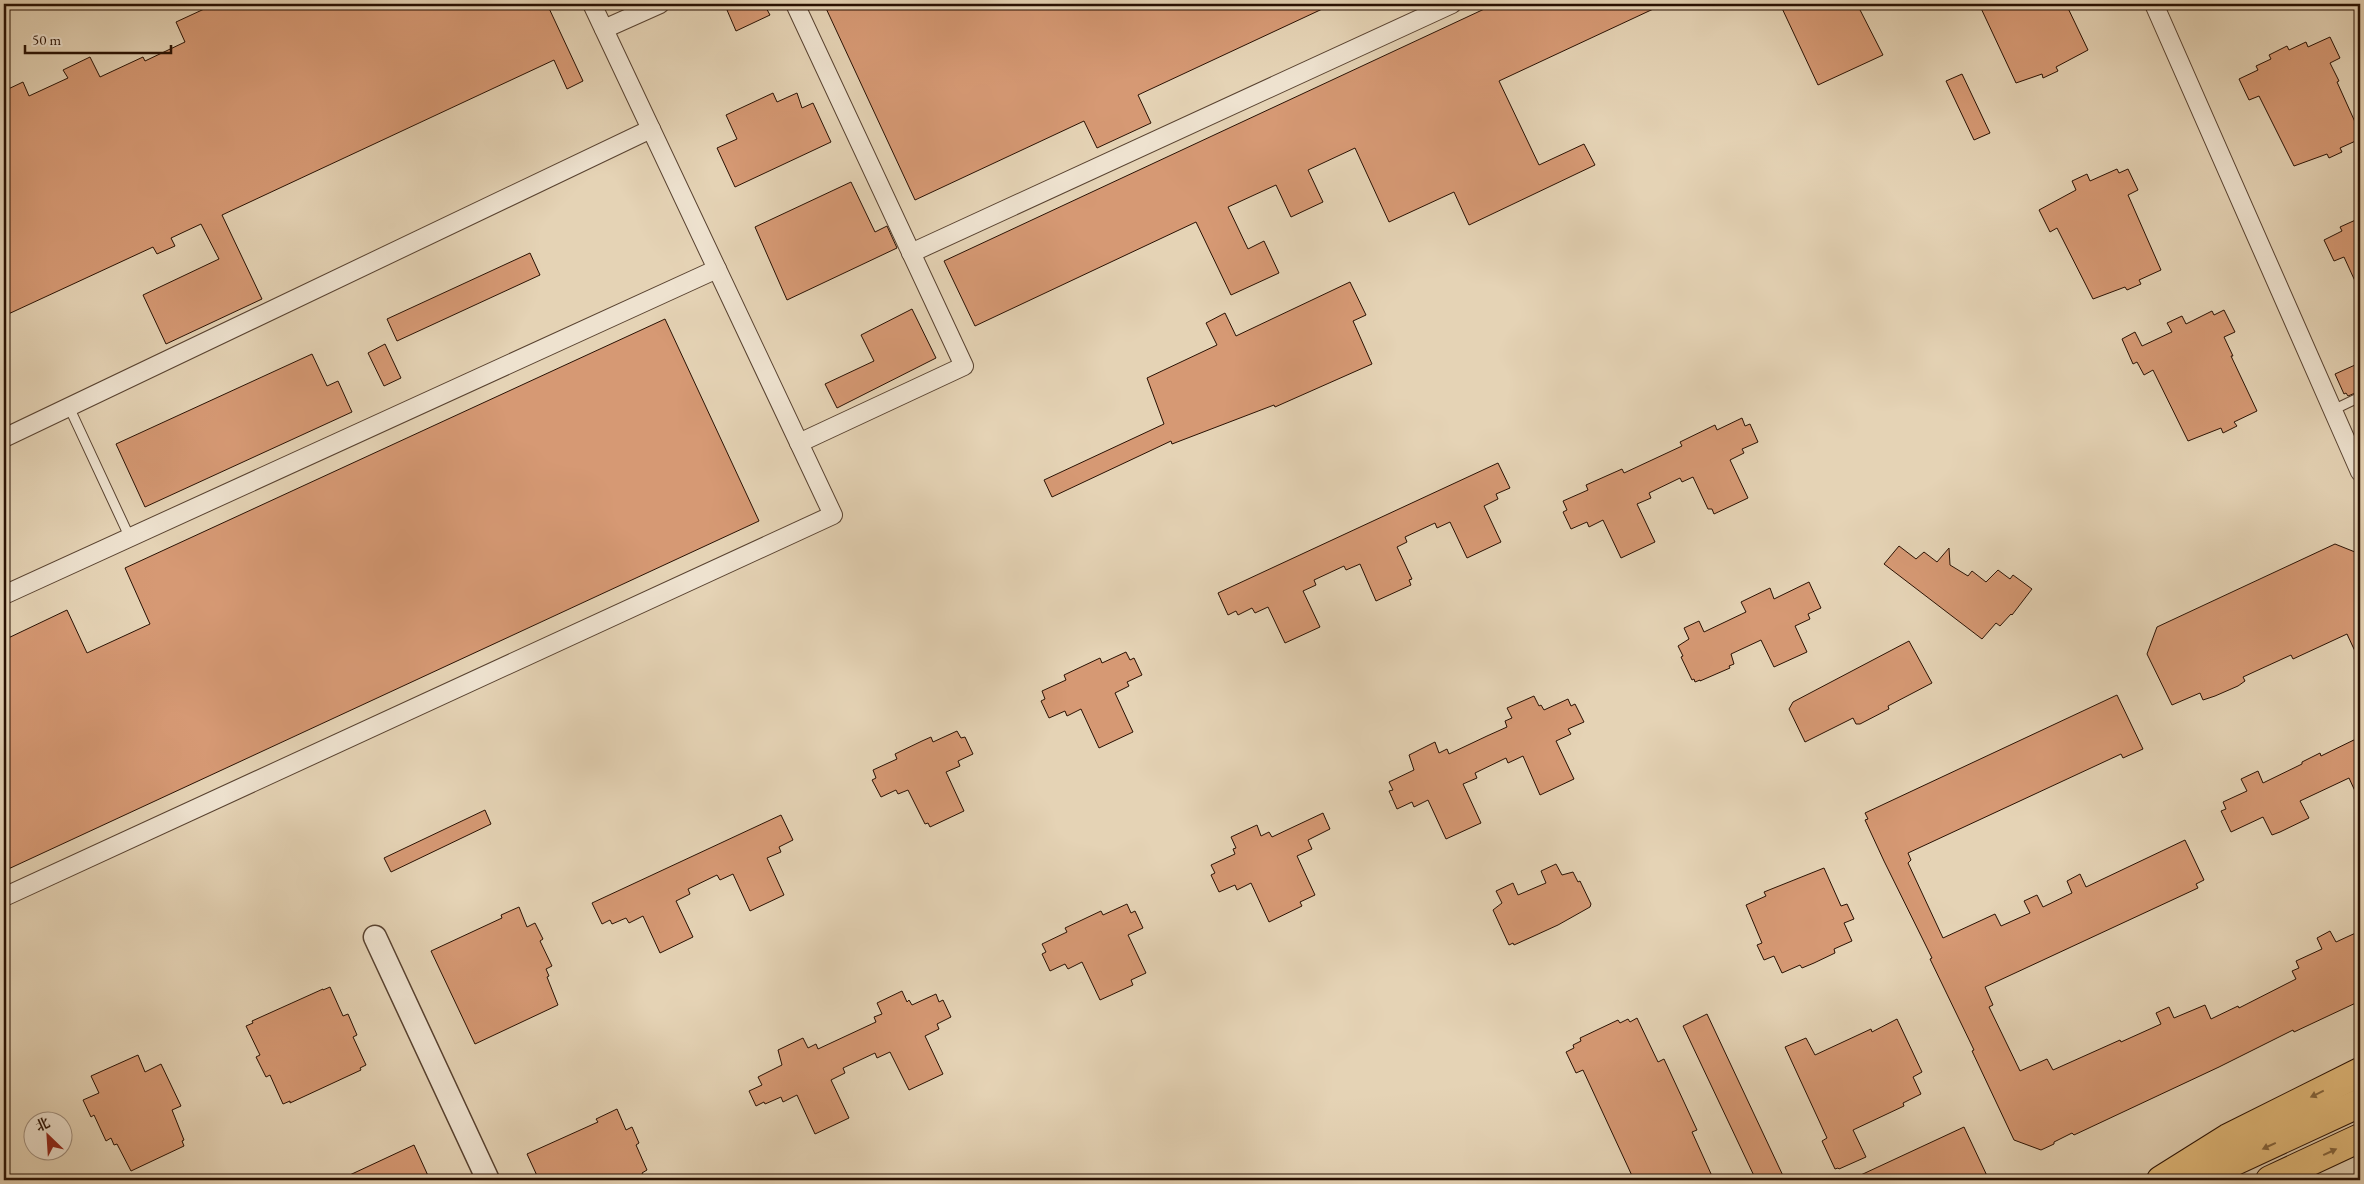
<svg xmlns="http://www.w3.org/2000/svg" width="2364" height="1184" viewBox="0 0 2364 1184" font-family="'EB Garamond','Noto Serif SC',serif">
  <rect width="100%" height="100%" fill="#e5d3b5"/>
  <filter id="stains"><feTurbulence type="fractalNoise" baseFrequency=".004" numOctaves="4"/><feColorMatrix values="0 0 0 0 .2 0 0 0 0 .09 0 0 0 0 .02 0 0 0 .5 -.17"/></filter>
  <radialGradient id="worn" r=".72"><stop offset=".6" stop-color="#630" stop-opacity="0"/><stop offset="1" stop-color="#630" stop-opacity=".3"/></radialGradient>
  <g fill="#d69974" stroke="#291103">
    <path d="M215,4H547L583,81L567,89L554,60L222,215L262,299L166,344L143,295L219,259L201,224L171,238L175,246L157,254L153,247L4,316V91L23,82L29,96L68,78L63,70L90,57L100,77L143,57L145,61L185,42L176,22Z"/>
    <path d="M742,4H764L770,15L736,31L727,10Z"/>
    <path d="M824,4H1333L1138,95L1151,123L1097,148L1084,121L915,200Z"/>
    <path d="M1495,4H1664L1499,81L1539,165L1584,144L1595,165L1469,225L1454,192L1389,222L1355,148L1308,170L1323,202L1291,217L1276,185L1228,207L1248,249L1264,241L1279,273L1231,295L1196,222L975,326L944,261Z"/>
    <path d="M1780,4H1857L1883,55L1818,85Z"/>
    <path d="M1979,4H2066L2088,50L2056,67L2058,71L2043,78L2042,74L2016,83Z"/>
    <path d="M2330,37L2340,58L2330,63L2339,81L2337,82L2360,133V139L2340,148L2342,152L2329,158L2327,154L2294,166L2259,96L2249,100L2239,79L2258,70L2256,66L2271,59L2269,55L2287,46L2289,50L2306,42L2308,47Z"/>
    <path d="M1962,74L1990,133L1974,140L1946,81Z"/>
    <path d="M773,93L777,102L797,93L802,108L813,103L831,142L735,187L717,148L737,139L726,115Z"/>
    <path d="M2117,169L2119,173L2128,169L2138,190L2128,195L2161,270L2139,280L2141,284L2127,290L2125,287L2093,299L2057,228L2050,232L2039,210L2076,190L2072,181L2087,174L2090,181Z"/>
    <path d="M851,182L875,232L887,226L897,248L787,300L755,227Z"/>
    <path d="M2360,218V292L2344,257L2334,261L2324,240L2342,231L2340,227Z"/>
    <path d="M530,253L540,275L397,341L387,319Z"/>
    <path d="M1350,282L1366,315L1353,321L1372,364L1275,407L1274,405L1172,444L1171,441L1052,497L1044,480L1164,424L1147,378L1217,345L1206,323L1225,313L1236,336Z"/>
    <path d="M912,309L936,358L837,408L825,384L874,361L861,335Z"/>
    <path d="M2224,310L2235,332L2224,337L2233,356H2231L2257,411L2234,422L2237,426L2223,433L2221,428L2188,441L2153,370L2144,375L2137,362L2133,364L2122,339L2135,332L2142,346L2172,332L2167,323L2182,316L2186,324L2212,311L2214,315Z"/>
    <path d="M665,319L759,521L4,871V640L67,610L87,653L150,624L125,568Z"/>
    <path d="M385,344L401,378L384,386L368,353Z"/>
    <path d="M312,354L327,386L338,381L352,412L145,507L116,444Z"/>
    <path d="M2355,365L2360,376V391L2348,396L2346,393L2344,394L2335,374Z"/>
    <path d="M1742,418L1745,426L1750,424L1758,442L1742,449L1744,453L1730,460L1748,498L1714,514L1712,509H1708L1693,477L1682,482L1680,478L1649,493L1651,498L1637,504L1655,542L1621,558L1603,520L1589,527L1587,522L1571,529L1563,512L1567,510L1563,501L1588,490L1586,485L1622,469L1624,473L1682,446L1680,442L1715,425L1717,430Z"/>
    <path d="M1498,463L1510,488L1496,494L1498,499L1484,506L1501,542L1467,558L1450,522L1437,528L1435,523L1405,537L1407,542L1397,547L1412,579L1409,580L1411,585L1376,601L1360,564L1346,570L1344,566L1314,580L1316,585L1303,591L1320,627L1285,643L1268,607L1255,613L1252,608L1238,615L1236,611L1228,615L1218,593Z"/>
    <path d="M2335,544L2360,554V662L2347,634L2293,659L2291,655L2243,677L2245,681L2238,686L2215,696L2203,700L2200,693L2172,705L2147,654L2157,627Z"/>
    <path d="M1899,546L1916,559L1924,552L1937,562L1949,548L1950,565L1968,576L1972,571L1986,582L1998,570L2010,579L2013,575L2032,589L2012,615L2011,614L2000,626L1996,623L1982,639L1884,564Z"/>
    <path d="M1809,582L1821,608L1808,614L1810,619L1795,626L1807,652L1774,667L1761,640L1731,654L1734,664L1729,666L1730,668L1700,681V680L1695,682L1694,679L1692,680L1681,657L1683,656L1678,646L1689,639L1684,628L1699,621L1704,632L1746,612L1741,602L1770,588L1774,599Z"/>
    <path d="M1909,641L1932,683L1888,706L1889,709L1860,724H1856L1853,718L1805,742L1789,709L1793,702Z"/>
    <path d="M1126,652L1130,660L1134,658L1142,675L1127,682L1129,686L1115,693L1133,732L1099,748L1081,709L1067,716L1065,711L1049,718L1041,701L1045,699L1042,691L1066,680L1064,675L1100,658L1102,663Z"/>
    <path d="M2117,695L2143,749L2123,758L2121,754L1908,853L1911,860L1908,863L1943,938L1995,914L2001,926L2030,913L2024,901L2037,895L2043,907L2072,893L2067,881L2080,874L2086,887L2185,840L2204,880L2196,884L2198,888L1985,987L1993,1005L1989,1007L2020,1071L2047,1059L2053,1070L2120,1040L2121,1042L2161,1024L2156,1013L2169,1007L2174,1018L2205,1005L2211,1019L2238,1006L2239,1008L2296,979L2292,971L2299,968L2296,961L2322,949L2317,938L2330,931L2336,942L2360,931V1001L2294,1032L2293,1030L2219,1067L2074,1135L2072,1133L2054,1142V1144L2041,1150L2014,1140L1972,1051L1974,1050L1930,959L1932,958L1884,861L1865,820L1868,819L1865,813Z"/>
    <path d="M1534,696L1539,706L1541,705L1544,710L1568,699L1571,706L1575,704L1584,722L1568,729L1571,734L1556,741L1574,779L1540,795L1523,756L1508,763L1506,758L1475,773L1477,778L1463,784L1481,823L1446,839L1428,800L1414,807L1412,802L1397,809L1389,791L1393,790L1389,782L1414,770L1409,755L1435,742L1439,753L1447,749L1449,754L1487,736L1507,727L1505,721L1512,718L1507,708Z"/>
    <path d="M957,731L961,738L965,737L973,754L958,761L960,766L946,772L964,811L930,827L928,823L925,824L908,790L898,794L896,790L881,797L872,780L876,778L873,770L897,759L895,754L922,741L931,737L933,742Z"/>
    <path d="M2360,737V802L2349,778L2300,801L2309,818L2280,832L2272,835L2263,817L2231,832L2221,811L2226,809L2223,802L2247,791L2241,779L2258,771L2263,783L2302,764V762L2320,753L2321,756Z"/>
    <path d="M485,810L491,824L391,872L384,858Z"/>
    <path d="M1323,813L1330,829L1308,840L1312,849L1297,856L1315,895L1300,902L1302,906L1269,922L1251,883L1237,890L1235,885L1219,892L1211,875L1215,873L1211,865L1235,854L1233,849L1236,848L1231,837L1257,825L1261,836L1269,832L1272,837Z"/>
    <path d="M781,815L793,840L779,847L781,852L767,858L784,895L750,911L733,874L720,880L717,875L688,889L690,894L676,901L693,937L660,953L643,916L629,923L626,918L612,924L610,920L602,924L592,903Z"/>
    <path d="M1556,864L1562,875L1573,872L1578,882L1580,881L1591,904L1590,907L1558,925L1514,945L1513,943L1509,945L1493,910L1502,903L1496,891L1513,883L1518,895L1546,883L1541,871Z"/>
    <path d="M1824,868L1841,906L1847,904L1854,919L1844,923L1852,941L1834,949L1835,953L1814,963L1802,968L1800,965L1782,973L1774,956L1764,960L1757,945L1762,943L1746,905L1766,896L1764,892Z"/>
    <path d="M1127,904L1131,913L1135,911L1143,928L1128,935L1146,973L1131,980L1133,985L1100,1000L1082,962L1068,969L1065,964L1050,971L1042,954L1046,952L1042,944L1067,932L1065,928L1101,911L1103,915Z"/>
    <path d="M519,907L527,927L535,923L543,939L540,941L552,966L546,969L549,976L547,977L558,1005L475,1044L431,951L502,918L501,915Z"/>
    <path d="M330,987L343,1016L348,1014L357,1035L353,1037L366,1065L360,1068L361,1070L290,1103V1101L283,1104L270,1075L266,1077L256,1057L260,1055L246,1026L253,1023L252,1021L323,989V990Z"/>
    <path d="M902,991L907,1002L909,1000L912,1005L936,994L939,1002L943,1000L951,1017L937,1024L939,1029L925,1036L943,1074L909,1090L890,1052L877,1058L875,1053L843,1068L845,1073L831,1080L849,1118L815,1134L797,1095L783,1102L781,1097L765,1104L764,1102L756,1106L749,1091L762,1085L758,1077L782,1065L778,1050L803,1038L808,1048L816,1044L818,1049L876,1022L874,1017L882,1014L877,1003Z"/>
    <path d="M1707,1014L1785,1180H1756L1683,1026Z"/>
    <path d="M1637,1018L1658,1062L1664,1059L1697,1130L1692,1132L1712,1176L1703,1180H1634L1583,1070L1576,1073L1566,1052L1574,1048L1573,1045L1581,1041L1580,1038L1618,1020L1620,1023L1628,1019L1630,1022Z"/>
    <path d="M1897,1019L1922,1072L1913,1077L1921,1094L1903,1103L1904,1106L1853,1130L1866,1157L1839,1169L1838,1168L1835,1169L1822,1141L1827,1138L1785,1047L1806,1038L1815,1055L1871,1029L1872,1032Z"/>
    <path d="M138,1055L145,1072L161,1064L181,1106L172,1110L184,1140L182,1141L184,1146L131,1171L117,1144L114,1145L111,1138L106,1141L94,1115L91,1117L83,1100L99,1093L91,1076Z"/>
    <path d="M617,1109L626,1130L632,1127L639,1143L636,1145L647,1170L642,1173L645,1180H572L570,1176L560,1180H539L527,1154L598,1122L596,1119Z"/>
    <path d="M1964,1127L1989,1180H1850Z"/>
    <path d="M414,1145L430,1180H339Z"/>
  </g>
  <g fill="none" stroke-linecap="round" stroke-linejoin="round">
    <defs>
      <g id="service">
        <path d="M69,407L130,538"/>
        <path d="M2333,410L2360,397"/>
      </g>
      <g id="minor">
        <path d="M795,4L964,366L799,443"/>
        <path d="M2154,4L2360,472"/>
        <path d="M604,29L660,4"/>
        <path d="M911,253L1452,4"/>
        <path d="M4,438L651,129"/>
        <path d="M4,595L717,269"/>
        <path d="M4,897L833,515L592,4"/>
      </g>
      <path id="tertiary" d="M375,937L488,1180"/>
      <g id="trunk">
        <path d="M2161,1180L2228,1138L2360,1072"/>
        <path d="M2194,1180L2360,1103"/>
        <path d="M2270,1180L2360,1138"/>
      </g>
    </defs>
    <use href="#service" stroke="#584230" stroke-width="11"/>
    <use href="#minor" stroke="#584230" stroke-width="20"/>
    <use href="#tertiary" stroke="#584230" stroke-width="25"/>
    <use href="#trunk" stroke="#291103" stroke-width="30"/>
    <use href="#service" stroke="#eee2cf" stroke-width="9"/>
    <use href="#minor" stroke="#eee2cf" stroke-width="18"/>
    <use href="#tertiary" stroke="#eee2cf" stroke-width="22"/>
    <use href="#trunk" stroke="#e2ba7a" stroke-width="28"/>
  </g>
  <defs><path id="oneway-solid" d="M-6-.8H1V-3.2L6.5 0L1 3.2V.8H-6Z" transform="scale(1.25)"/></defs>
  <g fill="#86663e">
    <use href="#oneway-solid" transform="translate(2317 1094) rotate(154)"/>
    <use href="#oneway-solid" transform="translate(2269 1146) rotate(155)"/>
    <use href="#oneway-solid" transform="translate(2330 1152) rotate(-25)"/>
  </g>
  <rect width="2364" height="1184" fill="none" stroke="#e5d3b5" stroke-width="20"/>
  <rect x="5" y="5" width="2354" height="1174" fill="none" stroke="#291103" stroke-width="2.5"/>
  <rect x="10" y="10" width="2344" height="1164" fill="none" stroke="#291103"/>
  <g transform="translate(48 1136) rotate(335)"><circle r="24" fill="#eee2cf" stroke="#9f8e7d"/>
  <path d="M0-4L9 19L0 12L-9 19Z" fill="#8f2418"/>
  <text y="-8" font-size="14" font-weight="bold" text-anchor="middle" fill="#291103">北</text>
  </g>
  <path d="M25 45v8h146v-8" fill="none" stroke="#291103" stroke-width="2.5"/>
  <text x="32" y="45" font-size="15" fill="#291103" stroke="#eee2cf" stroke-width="4" paint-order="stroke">50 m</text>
  <rect width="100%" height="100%" filter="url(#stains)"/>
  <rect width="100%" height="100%" fill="url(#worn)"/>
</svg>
